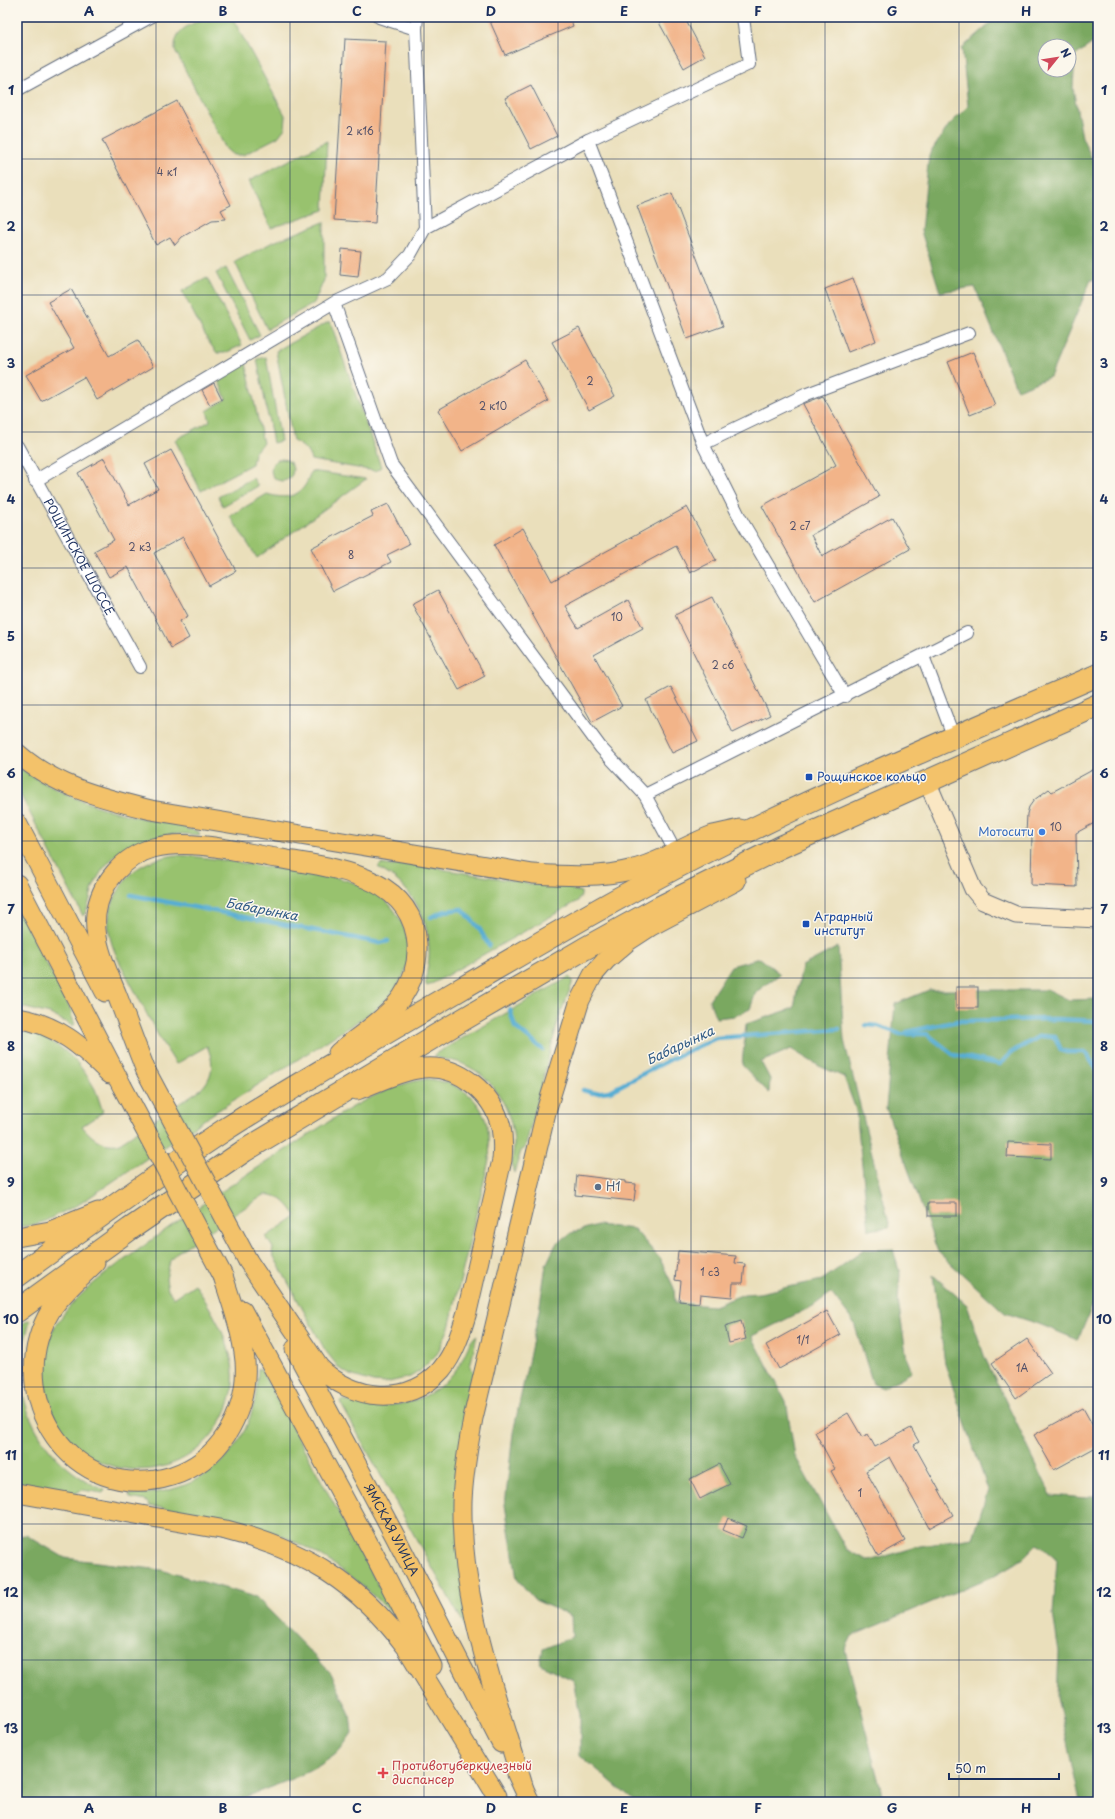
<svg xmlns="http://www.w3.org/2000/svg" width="1115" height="1819" viewBox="0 0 1115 1819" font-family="'Playpen Sans',sans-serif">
  <rect width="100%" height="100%" fill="#fbf7ec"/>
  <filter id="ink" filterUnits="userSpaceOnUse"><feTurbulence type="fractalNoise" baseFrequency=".025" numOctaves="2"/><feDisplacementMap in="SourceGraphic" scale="8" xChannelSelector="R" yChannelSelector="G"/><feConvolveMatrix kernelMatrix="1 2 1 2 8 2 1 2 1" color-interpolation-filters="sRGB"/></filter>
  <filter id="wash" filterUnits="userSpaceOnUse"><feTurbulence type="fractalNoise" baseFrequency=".012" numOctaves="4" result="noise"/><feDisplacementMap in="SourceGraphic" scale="16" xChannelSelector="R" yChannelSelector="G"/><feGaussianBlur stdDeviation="0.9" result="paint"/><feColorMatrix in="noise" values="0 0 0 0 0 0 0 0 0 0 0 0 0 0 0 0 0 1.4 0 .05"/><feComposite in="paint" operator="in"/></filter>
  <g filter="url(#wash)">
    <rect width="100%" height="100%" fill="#eadfbb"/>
    <g fill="#98c26e" stroke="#5a7866">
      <path d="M207,17H230L233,19L286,117L285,128L278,137L243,155H233L226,149L175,50C174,28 189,26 207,17Z"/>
      <path d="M327,141L324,210L271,228L249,181Z"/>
      <path d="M324,222V280L314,303L267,329L235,262L271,243Z"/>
      <path d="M226,268L260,335L250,340L216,273Z"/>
      <path d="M207,278L242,345L225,353H217L208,341L182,291Z"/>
      <path d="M330,321L381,467L375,471L311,460C308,450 302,445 293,441L276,351Z"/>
      <path d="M266,357L281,441L273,443L257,359Z"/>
      <path d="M246,363L263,443L254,453L252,464L201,491L175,440L210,421L207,411L226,399L218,379Z"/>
      <circle cx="282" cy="470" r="11"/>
      <path d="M311,471L366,479L257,558L230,516L267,494C290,501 305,495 311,471Z"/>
      <path d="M253,478L258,486L223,506L218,497Z"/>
      <path d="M17,766C67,801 122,817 182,825L186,829L198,831L200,835C157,830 113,842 94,885C90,894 89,910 83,916L17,788Z"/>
      <path d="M176,855C206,857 236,862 267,867C302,872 344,874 376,893C393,904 405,923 408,943C412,972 394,995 372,1012L217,1111L81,1203L45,1221L32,1225L17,1227V1031C53,1034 78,1058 95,1089C98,1096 100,1104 103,1112L82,1126C92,1138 102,1146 118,1144L201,1089C214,1076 214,1062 207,1046L176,1064C172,1057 167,1051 163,1044C151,1023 141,1002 130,982C122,966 111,949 109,931C107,914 113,899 122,885C133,866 155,858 176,855Z"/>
      <path d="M398,862L538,885L565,886L581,892V896L578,901L428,986L426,985C425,974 430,962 429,951C429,922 416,896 394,878C389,874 383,872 378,867L381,864L393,866Z"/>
      <path d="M17,907L72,1012L71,1015L75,1024L73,1026L50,1014L17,1006Z"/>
      <path d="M569,977L572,980V984L559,1017L525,1148L521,1151L514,1173C510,1164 514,1152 514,1142C512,1111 495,1078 465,1065C456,1060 445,1060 435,1057V1054Z"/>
      <path d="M427,1079C475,1084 493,1114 489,1160L449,1328L437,1354L420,1371L410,1377L385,1383L373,1382L350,1375L339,1368L325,1350L272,1253L273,1248L266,1237L296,1216C288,1204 279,1193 264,1195L176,1253L170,1261L166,1279L168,1290L174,1298L195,1284C218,1321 246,1364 227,1409C189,1500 61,1485 46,1389C44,1378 42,1368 44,1357C48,1333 63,1312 80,1296C97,1279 117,1265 137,1251C183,1216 231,1185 279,1154C324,1126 374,1086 427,1079Z"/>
      <path d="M28,1320L30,1321C27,1334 22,1346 21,1360C17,1417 52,1469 105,1490L103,1493L82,1490L76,1493L17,1483V1328Z"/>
      <path d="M477,1335L470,1367L475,1373L465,1414L468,1632L340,1402L343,1400C388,1412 433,1406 460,1364C465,1356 469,1340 477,1335Z"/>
      <path d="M258,1368L261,1370L394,1614H392C360,1581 320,1550 275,1533C235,1519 192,1513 150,1506L146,1501L130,1498L129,1494C188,1496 237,1466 253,1408C257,1395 257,1382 258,1368Z"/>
    </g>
    <g fill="#7aa861" stroke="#4a6c60" fill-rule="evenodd">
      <path d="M998,17H1098V39L1075,56L1073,88L1082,137L1098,172V279L1091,280L1050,377L1017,390L975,287L940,292L921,231L929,155L949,125L968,106L962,48ZM1045,46H1069V70H1045Z"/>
      <path d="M838,947L844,1040L890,1227L869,1230L856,1110L844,1077L819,1066L791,1049L761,1062L770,1079L769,1093L742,1065L746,1024L794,1008L802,966Z"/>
      <path d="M760,958L780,974L756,992L750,1009L735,1016L716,1018L709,1000L731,966Z"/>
      <path d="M929,990H1049L1069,1000L1098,999V1292L1078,1340L1039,1324L1005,1313L938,1252L886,1108L895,1004Z"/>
      <path d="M597,1225L634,1229L660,1259L674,1288L675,1303L714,1306L744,1294L759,1293L822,1280L864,1250L893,1249L900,1274L898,1301L907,1359L912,1372L883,1388L873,1384L854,1323L831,1293L813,1306L752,1336L786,1401L795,1456L846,1549L869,1561L920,1546L973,1538L988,1490L945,1364L933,1275L967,1305L985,1358L1051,1495L1087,1498L1098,1494V1802H1080L1057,1697L1059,1652L1053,1614L1057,1560L1038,1544L1024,1558L993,1576L852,1636L845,1650L884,1802H635L580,1755V1715L573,1680L540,1664L543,1649L572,1637L571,1616L535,1600L517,1579L505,1505L513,1433L539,1311L546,1265L556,1244L571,1233Z"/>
      <path d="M26,1535L65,1558L161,1570L256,1597L331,1673L350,1714L352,1733C346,1741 340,1752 332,1757C303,1779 267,1786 236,1802H17V1536Z"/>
    </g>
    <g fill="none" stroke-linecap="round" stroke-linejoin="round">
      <g stroke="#57add3" stroke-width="4.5">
        <path d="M131,895L380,943L388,941"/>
        <path d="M431,917L445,911L462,909L479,928L489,946"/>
        <path d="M510,1010L515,1027L543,1050"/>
        <path d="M866,1025L878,1026L900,1034H927L954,1055L1000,1064L1012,1052L1040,1036L1055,1037L1061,1050L1067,1052H1085L1098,1071"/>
        <path d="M907,1032L958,1021L1054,1019L1098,1021"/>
        <path d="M583,1090L593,1093L610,1091L675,1057L716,1038L839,1029"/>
      </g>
    </g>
    <g id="blocks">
      <g fill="#f2b489">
        <path d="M488,17H570L573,26L505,55Z"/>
        <path d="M656,17H684L705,56L684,68Z"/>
        <path d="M345,39L386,41L375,223L334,220Z"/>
        <path d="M531,85L557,136L531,149L505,98Z"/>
        <path d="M177,101L231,205L221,210L226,219L212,220L182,237L175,245L170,237L156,245L102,140Z"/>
        <path d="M672,193L723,326L687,339L637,206Z"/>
        <path d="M342,249L361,251L358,277L340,275Z"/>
        <path d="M853,278L876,341L848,352L825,289Z"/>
        <path d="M71,289L109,356L138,340L153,367L97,400L84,377L41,401L26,375L74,348L48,302Z"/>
        <path d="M579,328L615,396L589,410L552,342Z"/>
        <path d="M973,352L995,405L970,415L948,362Z"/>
        <path d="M525,360L548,401L462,451L438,410Z"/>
        <path d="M214,383L222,399L210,405L202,390Z"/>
        <path d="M823,396L879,497L811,535L822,556L892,517L910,549L815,602L762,506L836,465L803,404Z"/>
        <path d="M171,450L236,571L209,586L183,537L154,553L188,616L180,621L189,638L171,648L128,567L109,577L94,551L114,540L78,473L104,458L129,505L158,489L145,464Z"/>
        <path d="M388,504L409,544L387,555L391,562L333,591L311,548L373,516L371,512Z"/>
        <path d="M687,507L716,560L690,573L676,546L565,606L578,628L628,600L643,628L594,655L622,706L592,722L494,545L523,528L552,581Z"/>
        <path d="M438,590L485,676L459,690L412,604Z"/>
        <path d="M712,597L770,715L733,733L675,615Z"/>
        <path d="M671,687L698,741L672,753L646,700Z"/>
        <path d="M1098,767V821L1076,833L1077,887L1031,885L1032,834H1026L1027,814L1029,807L1034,800L1049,789L1052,792Z"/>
        <rect x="956" y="987" width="22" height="21"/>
        <path d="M1008,1142L1051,1144V1159L1007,1157Z"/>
        <path d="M577,1175L625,1181V1183L636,1184L634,1201L575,1195Z"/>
        <rect x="928" y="1203" width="29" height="13"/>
        <path d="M678,1251L736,1256L735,1263L745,1264L743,1283H733L732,1297L700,1294L699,1303L679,1301L681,1281L675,1280Z"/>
        <path d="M827,1311L840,1335L779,1369L766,1345Z"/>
        <path d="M741,1321L746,1339L729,1343L725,1326Z"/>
        <path d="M1027,1339L1051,1373L1016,1398L992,1363Z"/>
        <path d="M1083,1408L1098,1435V1446L1054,1470L1034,1435Z"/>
        <path d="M848,1413L862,1437L868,1434L875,1447L911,1428L919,1442L914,1445L953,1515L929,1528L890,1457L866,1471L905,1541L878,1556L831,1471L835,1469L815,1432Z"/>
        <path d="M719,1464L730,1484L700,1499L690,1479Z"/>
        <path d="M728,1518L747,1526L742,1538L723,1530Z"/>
      </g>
    </g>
  </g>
  <g filter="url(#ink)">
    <use href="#blocks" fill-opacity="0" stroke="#636d7f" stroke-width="1"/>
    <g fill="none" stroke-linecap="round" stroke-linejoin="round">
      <defs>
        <g id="street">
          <path d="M379,17L416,29"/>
          <path d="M17,90L150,17"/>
          <path d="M588,140L703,444L740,518L845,696"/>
          <path d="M425,228L588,140L749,64L743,17"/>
          <path d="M334,303L391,464L601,748L645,795L676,853"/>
          <path d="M703,444L807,394L969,333"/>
          <path id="s1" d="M17,446L140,667"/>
          <path d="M35,481L334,303L388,278L410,255L425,228L416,29L417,17"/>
          <path d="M923,656L954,738"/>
          <path d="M645,795L967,633"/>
        </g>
        <path id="secondary" d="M927,781L973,889L983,901L1016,915L1098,919"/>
        <g id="primary">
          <path d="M17,753C55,787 103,798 151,810L533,874C567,876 601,878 634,869C662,862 686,845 713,835C722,833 732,831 740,829"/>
          <path d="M17,823L105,992"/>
          <path d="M17,884L122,1086"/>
          <path d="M17,1018C57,1024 82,1046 110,1074"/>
          <path d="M146,1071C136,1046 127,1021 117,995C107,970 93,942 96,914C100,883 124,856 153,848C192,838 238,852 276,858C330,868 412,873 417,944C418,964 413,981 402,997C389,1016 356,1038 338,1053"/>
          <path d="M17,1237L50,1231L98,1212"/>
          <path d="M248,1261L319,1367C352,1401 408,1407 441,1370C455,1353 461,1332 467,1312L502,1160C503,1149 503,1138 501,1127C493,1093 459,1065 424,1068C402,1070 378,1082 357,1090"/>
          <path d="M95,1263C80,1278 63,1292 51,1310C0,1395 72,1507 172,1476C194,1469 213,1455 226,1435C240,1413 247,1387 245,1361C242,1331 232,1304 223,1276"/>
          <path d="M242,1310L373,1552L432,1666"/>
          <path id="s2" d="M295,1349L396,1538L501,1743"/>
          <path d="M17,1493L226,1530C305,1550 358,1583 407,1648L497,1796"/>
          <path d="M517,1774L530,1802"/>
          <path d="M523,1786C496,1694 460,1600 462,1502C463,1474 468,1446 473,1418L547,1108L580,1000L593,975L606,960L628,941L651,926L736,881"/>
        </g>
        <g id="highway">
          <path d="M17,1276C86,1226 155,1176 226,1129C287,1090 350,1054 413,1017C490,972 567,926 645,884C791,805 946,741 1098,675"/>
          <path d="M17,1311L130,1229L244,1151L452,1026L584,949L660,907L781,847L1098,705"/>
        </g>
      </defs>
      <use href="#street" stroke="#636d7f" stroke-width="14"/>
      <use href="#secondary" stroke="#636d7f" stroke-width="19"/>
      <use href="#primary" stroke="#636d7f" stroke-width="21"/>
      <use href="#highway" stroke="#636d7f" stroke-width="24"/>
      <use href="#street" stroke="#fff" stroke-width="12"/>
      <use href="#secondary" stroke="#fae7c3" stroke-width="17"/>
      <use href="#primary" stroke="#f3c26a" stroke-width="19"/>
      <use href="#highway" stroke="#f3c26a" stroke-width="22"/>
      <defs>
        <g id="primary-bridge">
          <path d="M146,1071L248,1261"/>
          <path d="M122,1086L223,1276"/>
        </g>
      </defs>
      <use href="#primary-bridge" stroke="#636d7f" stroke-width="21" stroke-linecap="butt"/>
      <use href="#primary-bridge" stroke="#f3c26a" stroke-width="19"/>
    </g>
  </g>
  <path fill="none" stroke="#1b2f5e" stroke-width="1" stroke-opacity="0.55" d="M156,17V1802M290,17V1802M424,17V1802M558,17V1802M691,17V1802M825,17V1802M959,17V1802M17,159H1098M17,295H1098M17,432H1098M17,568H1098M17,705H1098M17,841H1098M17,978H1098M17,1114H1098M17,1251H1098M17,1387H1098M17,1524H1098M17,1660H1098"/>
  <g fill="#1a4fb4" stroke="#fbf7ec" stroke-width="1.5">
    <rect x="805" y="773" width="8" height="8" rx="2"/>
    <rect x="802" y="920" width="8" height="8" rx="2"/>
  </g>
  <circle fill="#3f7fe0" stroke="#fbf7ec" stroke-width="1.5" cx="1042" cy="832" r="4"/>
  <circle fill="#5c6f8a" stroke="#fbf7ec" stroke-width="1.5" cx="598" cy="1187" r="4"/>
  <path fill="#e0444e" stroke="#fbf7ec" stroke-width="1.5" d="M381 1767h4v4h4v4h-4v4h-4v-4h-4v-4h4z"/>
  <g text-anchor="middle" stroke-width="3" stroke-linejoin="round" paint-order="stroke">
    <g font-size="10" fill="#515069">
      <text x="360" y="135">2 к16</text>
      <text x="167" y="176">4 к1</text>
      <text x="590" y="385">2</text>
      <text x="493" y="410">2 к10</text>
      <text x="800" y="530">2 с7</text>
      <text x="140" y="551">2 к3</text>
      <text x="351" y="559">8</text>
      <text x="617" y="621">10</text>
      <text x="723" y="669">2 с6</text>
      <text x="1056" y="831">10</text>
      <text x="710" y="1276">1 с3</text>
      <text x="803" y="1344">1/1</text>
      <text x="1022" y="1372">1А</text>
      <text x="860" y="1497">1</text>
    </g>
    <g font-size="12" fill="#1b2f5e" stroke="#fbf7ec">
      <text dy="4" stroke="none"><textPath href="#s1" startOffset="127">РОЩИНСКОЕ ШОССЕ</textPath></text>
      <text dy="4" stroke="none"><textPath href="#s2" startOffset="205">ЯМСКАЯ УЛИЦА</textPath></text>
    </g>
    <g font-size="12" fill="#164399" stroke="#fbf7ec" text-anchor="start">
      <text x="817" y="781">Рощинское кольцо</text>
      <text x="814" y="921">Аграрный<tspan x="814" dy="14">институт</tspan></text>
    </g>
    <g font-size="12" fill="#366cbe" stroke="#fbf7ec" text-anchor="end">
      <text x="1034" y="836">Мотосити</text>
    </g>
    <g font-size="12" fill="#4e5e75" stroke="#fbf7ec" text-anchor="start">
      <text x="606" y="1191">Н1</text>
    </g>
    <g font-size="12" fill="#be3a42" stroke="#fbf7ec" text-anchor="start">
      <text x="392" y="1770">Противотуберкулезный<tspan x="392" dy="14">диспансер</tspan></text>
    </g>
    <g font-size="13" font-style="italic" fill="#305b87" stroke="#fbf7ec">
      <text transform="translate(262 909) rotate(11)" y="5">Бабарынка</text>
      <text transform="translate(680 1045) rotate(-25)" y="5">Бабарынка</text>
    </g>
  </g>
  <rect width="1115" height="1819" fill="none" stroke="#fbf7ec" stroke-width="44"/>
  <g transform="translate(1057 58) rotate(60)"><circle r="19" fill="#fbf7ec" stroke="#a1a7b3"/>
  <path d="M0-3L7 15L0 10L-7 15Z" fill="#d1495b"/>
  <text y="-6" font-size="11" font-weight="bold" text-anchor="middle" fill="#1b2f5e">N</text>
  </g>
  <path d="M949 1773v6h110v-6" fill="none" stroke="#1b2f5e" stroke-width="2"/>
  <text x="955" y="1773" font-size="12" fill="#1b2f5e" stroke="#fbf7ec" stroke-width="3" paint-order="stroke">50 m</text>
  <rect x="22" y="22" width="1071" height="1775" fill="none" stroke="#1b2f5e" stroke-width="1.5"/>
  <g font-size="13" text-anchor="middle" font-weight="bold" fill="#1b2f5e">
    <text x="89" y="16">A</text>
    <text x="223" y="16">B</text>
    <text x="357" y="16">C</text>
    <text x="491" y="16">D</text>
    <text x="624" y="16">E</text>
    <text x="758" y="16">F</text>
    <text x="892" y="16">G</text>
    <text x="1026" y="16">H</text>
    <text x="11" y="95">1</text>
    <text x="1104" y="95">1</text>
    <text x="11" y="231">2</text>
    <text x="1104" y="231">2</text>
    <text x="11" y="368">3</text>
    <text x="1104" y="368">3</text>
    <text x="11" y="504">4</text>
    <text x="1104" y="504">4</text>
    <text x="11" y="641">5</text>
    <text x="1104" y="641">5</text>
    <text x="11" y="778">6</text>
    <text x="1104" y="778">6</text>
    <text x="11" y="914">7</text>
    <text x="1104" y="914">7</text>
    <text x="11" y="1051">8</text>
    <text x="1104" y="1051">8</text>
    <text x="11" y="1187">9</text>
    <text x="1104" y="1187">9</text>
    <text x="11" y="1324">10</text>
    <text x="1104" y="1324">10</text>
    <text x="11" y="1460">11</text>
    <text x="1104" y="1460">11</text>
    <text x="11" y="1597">12</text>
    <text x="1104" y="1597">12</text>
    <text x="11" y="1733">13</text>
    <text x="1104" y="1733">13</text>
    <text x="89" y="1813">A</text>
    <text x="223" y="1813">B</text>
    <text x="357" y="1813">C</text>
    <text x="491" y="1813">D</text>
    <text x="624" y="1813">E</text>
    <text x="758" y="1813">F</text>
    <text x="892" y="1813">G</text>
    <text x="1026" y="1813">H</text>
  </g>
</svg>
